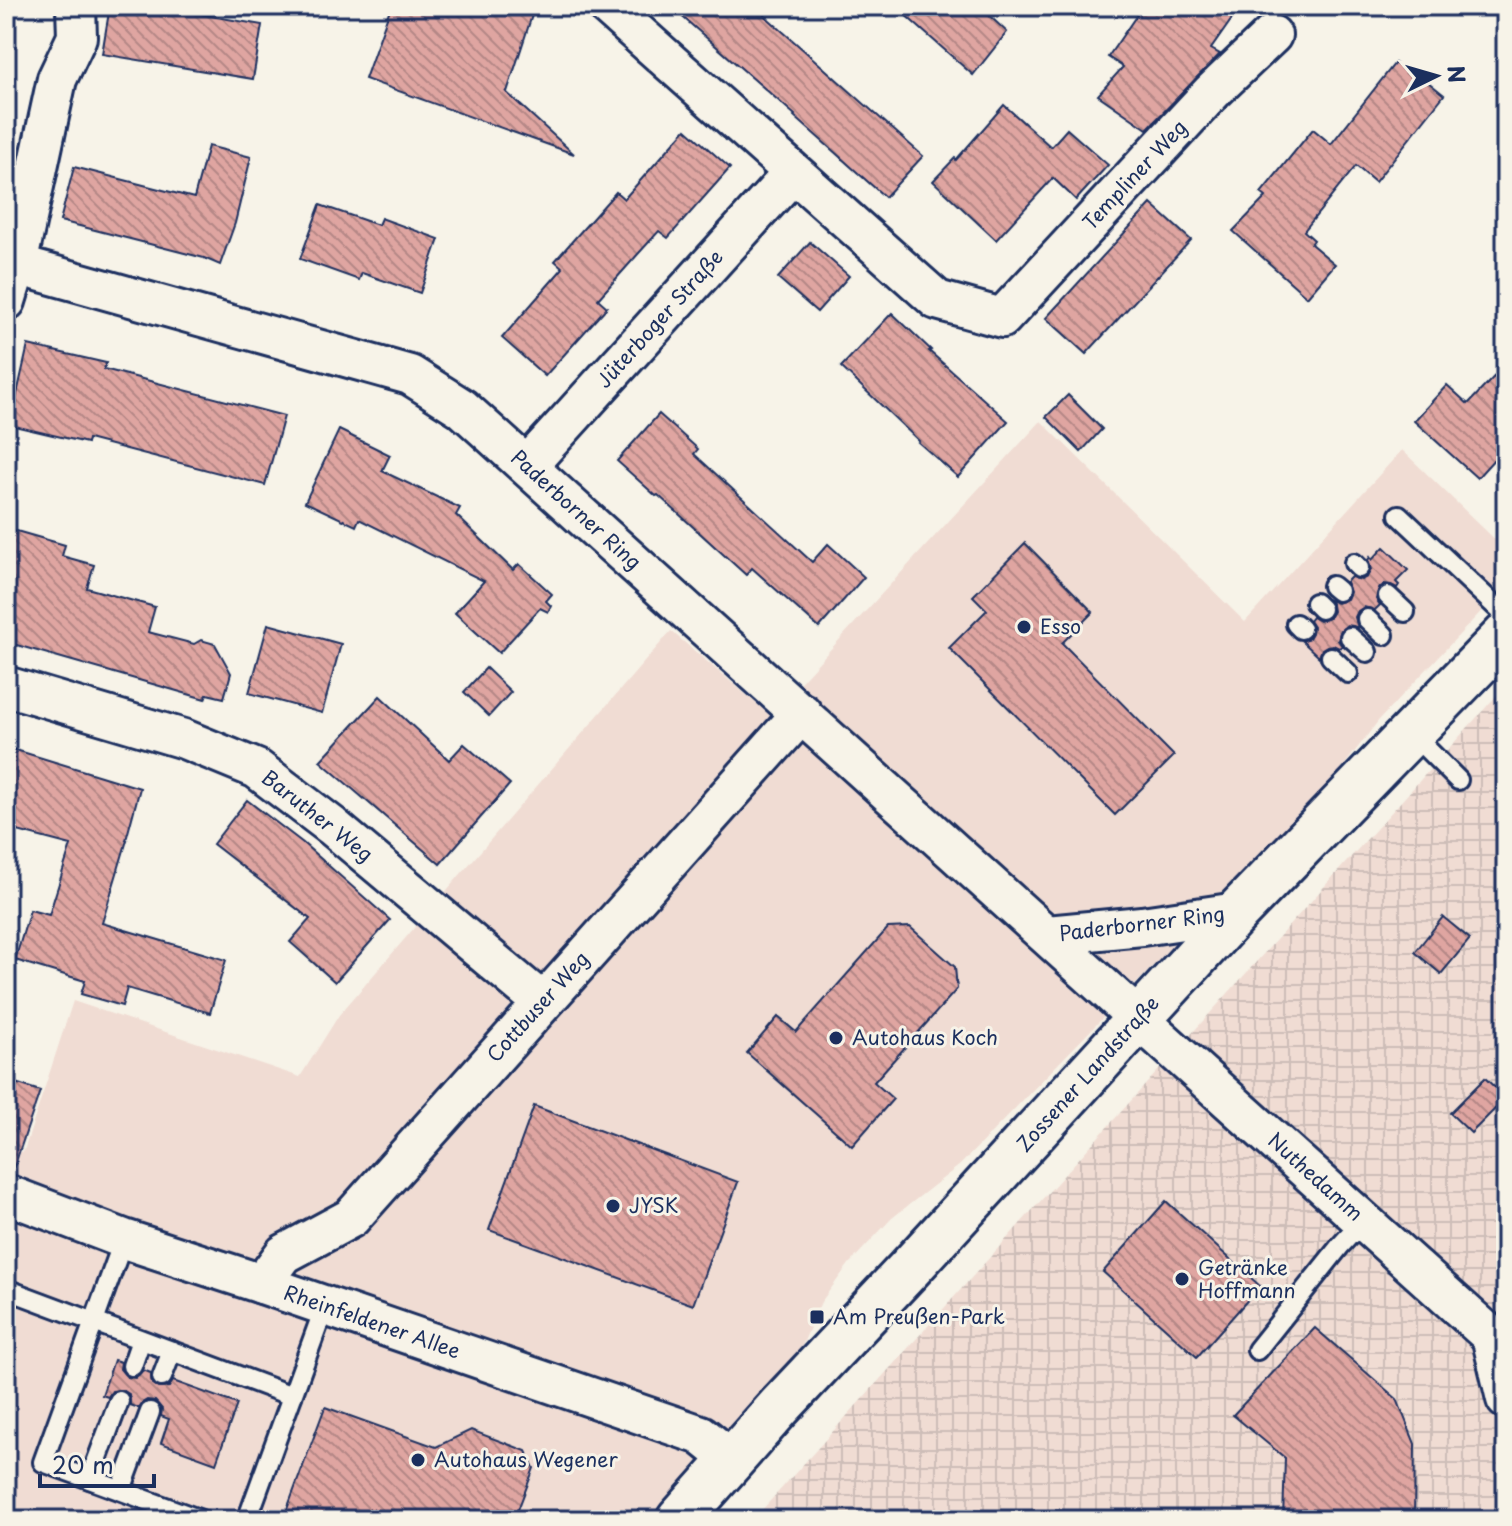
<svg xmlns="http://www.w3.org/2000/svg" width="1512" height="1526" viewBox="0 0 1512 1526" font-family="'Playpen Sans',sans-serif">
  <defs>
    <pattern id="industrial-grid" width="8" height="8" patternUnits="userSpaceOnUse" patternTransform="scale(2)"><rect width="8" height="8" fill="#f0dcd3"/><path d="M0 4h8M4 0v8" fill="none" stroke="#cdbdb8"/></pattern>
    <pattern id="building-back-hatch" width="6" height="6" patternUnits="userSpaceOnUse" patternTransform="scale(2)"><rect width="6" height="6" fill="#dfa5a1"/><path d="M-1 5l2 2M0 0l6 6M5-1l2 2" fill="none" stroke="#b48786"/></pattern>
  </defs>
  <rect width="100%" height="100%" fill="#f7f3e8"/>
  <filter id="ink" filterUnits="userSpaceOnUse"><feTurbulence type="fractalNoise" baseFrequency=".0125" numOctaves="2"/><feDisplacementMap in="SourceGraphic" scale="16" xChannelSelector="R" yChannelSelector="G"/><feConvolveMatrix kernelMatrix="1 2 1 2 8 2 1 2 1" color-interpolation-filters="sRGB"/></filter>
  <g filter="url(#ink)">
    <path fill="#f0dcd3" d="M1041,421L1245,622L1402,450L1506,550V585L1379,720L1329,785L960,1165L892,1218L849,1264L821,1302L801,1348L672,1501L652,1520H6V1157L24,1151L73,1001L300,1077L339,1015L671,631L770,715Z"/>
    <path fill="url(#industrial-grid)" d="M1506,685V1520H753Z"/>
    <g fill="url(#building-back-hatch)" stroke="#1b2f5e" stroke-width="2">
      <path d="M110,6H154L262,25L253,79L102,54Z"/>
      <path d="M391,6H535L507,92L505,91L574,154L365,79Z"/>
      <path d="M670,6H754L923,156L885,197L794,116L795,115Z"/>
      <path d="M895,6H979L1007,32L973,75Z"/>
      <path d="M1143,6H1241L1211,49L1220,54L1147,129L1098,95L1123,67L1108,57Z"/>
      <path d="M1395,63L1418,81L1422,77L1444,95L1375,182L1356,166L1304,231L1314,240L1311,244L1335,264L1307,297L1233,231L1266,197L1261,193L1313,129L1331,144Z"/>
      <path d="M1004,105L1051,147L1067,129L1108,165L1076,200L1053,178L996,240L933,181L955,158L956,160Z"/>
      <path d="M686,129L730,168L668,238L659,231L639,253L598,299L607,307L545,376L502,338L563,268L555,261L575,238L616,192L624,199Z"/>
      <path d="M208,146L251,157L235,223L220,265L204,258L60,221L74,167L194,198Z"/>
      <path d="M1151,204L1191,240L1086,354L1046,318Z"/>
      <path d="M320,205L378,225L381,218L439,239L420,293L362,273L359,280L300,259Z"/>
      <path d="M810,242L849,276L817,312L778,278Z"/>
      <path d="M892,313L931,350L929,351L1008,421L958,477L918,442L919,441L841,367Z"/>
      <path d="M28,345L106,363L104,369L284,416L265,485L88,439L87,443L10,425Z"/>
      <path d="M1506,364V446L1477,478L1414,421L1447,385L1468,404Z"/>
      <path d="M1068,395L1102,429L1081,452L1046,417Z"/>
      <path d="M659,414L698,449L694,454L812,562L828,544L864,577L819,628L752,568L746,575L658,495L656,496L617,461Z"/>
      <path d="M339,430L390,455L382,471L460,508L456,515L513,570L519,564L552,594L546,601L551,606L548,612L540,608L499,653L455,613L484,581L359,519L356,526L305,502Z"/>
      <path d="M6,528L65,545L62,556L94,565L87,588L155,607L148,632L194,644L201,640L215,644L231,673L224,698L207,694L205,699L6,642Z"/>
      <path d="M1025,543L1093,612L1062,643L1174,756L1115,815L949,648L987,610L973,596Z"/>
      <path d="M1384,547L1408,570L1396,582L1399,585L1397,588L1391,585L1385,584L1379,588L1376,599L1380,605L1375,610L1364,607L1358,611L1355,617L1358,628L1353,626L1347,625L1341,630L1338,640L1342,646L1339,648L1333,645L1327,646L1322,649L1319,657L1302,641L1309,638L1312,633L1313,627L1309,621L1312,617L1319,621L1329,618L1333,611L1332,605L1329,600L1337,603L1347,599L1350,592L1346,582L1351,577L1361,580L1367,577L1371,570L1368,560L1370,557L1372,560Z"/>
      <path d="M268,624L341,644L322,713L249,693Z"/>
      <path d="M486,668L511,692L489,716L464,692Z"/>
      <path d="M380,696L449,760L464,744L510,784L440,864L320,761Z"/>
      <path d="M6,747L140,788L126,840H127L102,923L226,960L210,1013L127,988L122,1006L81,994L85,981L15,960L30,910L49,915L71,845L6,828Z"/>
      <path d="M247,800L303,843L390,920L335,982L290,942L310,919L213,844Z"/>
      <path d="M1443,917L1470,939L1441,974L1415,952Z"/>
      <path d="M910,927L955,967L957,989L874,1082L893,1099L852,1146L747,1053L778,1017L796,1032L888,928Z"/>
      <path d="M1485,1078L1506,1098L1471,1133L1450,1113Z"/>
      <path d="M6,1080L40,1091L12,1173H6Z"/>
      <path d="M534,1106L738,1182L693,1305L489,1230Z"/>
      <path d="M1166,1201L1260,1286L1197,1357L1103,1272Z"/>
      <path d="M1315,1328L1397,1399L1415,1444L1414,1520H1283L1285,1458L1233,1415Z"/>
      <path d="M114,1360L121,1362L120,1369L127,1377L135,1378L143,1370L151,1373L152,1384L158,1388L169,1387L173,1381L237,1404L216,1463L161,1443L169,1419L161,1416L162,1409L155,1401L147,1400L142,1403L139,1408L130,1405L129,1394L122,1390L112,1391L108,1397L102,1395Z"/>
      <path d="M325,1407L436,1447L471,1430L526,1451L534,1468L514,1520H283Z"/>
    </g>
    <g fill="none" stroke-linecap="round" stroke-linejoin="round">
      <defs>
        <g id="lane">
          <path d="M1399,515L1506,616"/>
          <path d="M1354,563L1359,568"/>
          <path d="M1332,586L1338,591"/>
          <path d="M1388,596L1405,612"/>
          <path d="M1315,603L1321,609"/>
          <path d="M1367,619L1384,635"/>
          <path d="M1296,624L1301,629"/>
          <path d="M1350,637L1367,652"/>
          <path d="M1331,657L1348,673"/>
          <path d="M1411,733L1458,780"/>
          <path d="M124,1239L43,1462L201,1520"/>
          <path d="M6,1289L292,1396"/>
          <path d="M1257,1350L1340,1246L1363,1221"/>
          <path d="M132,1366L141,1340"/>
          <path d="M162,1377L172,1351"/>
          <path d="M90,1479L119,1401"/>
          <path d="M121,1490L150,1412"/>
          <path d="M247,1520L325,1306"/>
        </g>
        <g id="street">
          <path d="M607,6L937,300L1002,318L1212,92L1272,35"/>
          <path d="M6,262L410,375L462,408C807,716 1147,1028 1491,1336L1506,1341"/>
          <path d="M6,301L17,265L57,79L77,37L76,6"/>
          <path d="M527,466L793,173"/>
          <path d="M6,686L184,739L257,769L332,826L542,1002"/>
          <path d="M1047,935L1142,926L1237,912"/>
          <path d="M6,1194L124,1239L262,1284L701,1435L732,1460"/>
          <path d="M262,1284L284,1254L351,1218L802,713"/>
          <path d="M1491,1336L1506,1399"/>
        </g>
        <path id="secondary" d="M679,1520L779,1407L909,1269L1237,912L1506,635"/>
      </defs>
      <use href="#lane" stroke="#1b2f5e" stroke-width="24"/>
      <use href="#street" stroke="#1b2f5e" stroke-width="44"/>
      <use href="#secondary" stroke="#1b2f5e" stroke-width="50"/>
      <use href="#lane" stroke="#f7f3e8" stroke-width="18"/>
      <use href="#street" stroke="#f7f3e8" stroke-width="38"/>
      <use href="#secondary" stroke="#f7f3e8" stroke-width="44"/>
    </g>
  </g>
  <g fill="#1b2f5e" stroke="#f7f3e8" stroke-width="3">
    <circle cx="1024" cy="627" r="8"/>
    <circle cx="836" cy="1038" r="8"/>
    <circle cx="613" cy="1206" r="8"/>
    <circle cx="1182" cy="1279" r="8"/>
    <rect x="809" y="1309" width="16" height="16" rx="4"/>
    <circle cx="418" cy="1460" r="8"/>
  </g>
  <g text-anchor="middle" stroke-width="6" stroke-linejoin="round" paint-order="stroke">
    <g font-size="20" fill="#1b2f5e" stroke="#f7f3e8">
      <text transform="translate(1135 175) rotate(-47)" y="7">Templiner Weg</text>
      <text transform="translate(660 319) rotate(-48)" y="7">Jüterboger Straße</text>
      <text transform="translate(576 510) rotate(42)" y="7">Paderborner Ring</text>
      <text transform="translate(317 816) rotate(38)" y="7">Baruther Weg</text>
      <text transform="translate(1142 924) rotate(-7)" y="7">Paderborner Ring</text>
      <text transform="translate(538 1007) rotate(-48)" y="7">Cottbuser Weg</text>
      <text transform="translate(1088 1074) rotate(-48)" y="7">Zossener Landstraße</text>
      <text transform="translate(1315 1177) rotate(42)" y="7">Nuthedamm</text>
      <text transform="translate(372 1322) rotate(19)" y="7">Rheinfeldener Allee</text>
    </g>
    <g font-size="20" fill="#1b2f5e" stroke="#f7f3e8" text-anchor="start">
      <text x="1040" y="634">Esso</text>
      <text x="852" y="1045">Autohaus Koch</text>
      <text x="629" y="1213">JYSK</text>
      <text x="1198" y="1275">Getränke<tspan x="1198" dy="23">Hoffmann</tspan></text>
      <text x="833" y="1324">Am Preußen-Park</text>
      <text x="434" y="1467">Autohaus Wegener</text>
    </g>
  </g>
  <rect width="1512" height="1526" fill="none" stroke="#f7f3e8" stroke-width="32"/>
  <rect x="16" y="16" width="1480" height="1494" fill="none" stroke="#1b2f5e" stroke-width="3" filter="url(#ink)"/>
  <g transform="translate(1436 76) rotate(85)" stroke="#f7f3e8" stroke-width="6" paint-order="stroke">
  <path d="M0-6L14 30L0 20L-14 30Z" fill="#1b2f5e"/>
  <text y="-12" font-size="22" font-weight="bold" text-anchor="middle" fill="#1b2f5e">N</text>
  </g>
  <path d="M40 1474v12h114v-12" fill="none" stroke="#1b2f5e" stroke-width="4"/>
  <text x="52" y="1474" font-size="24" fill="#1b2f5e" stroke="#f7f3e8" stroke-width="6" paint-order="stroke">20 m</text>
</svg>
